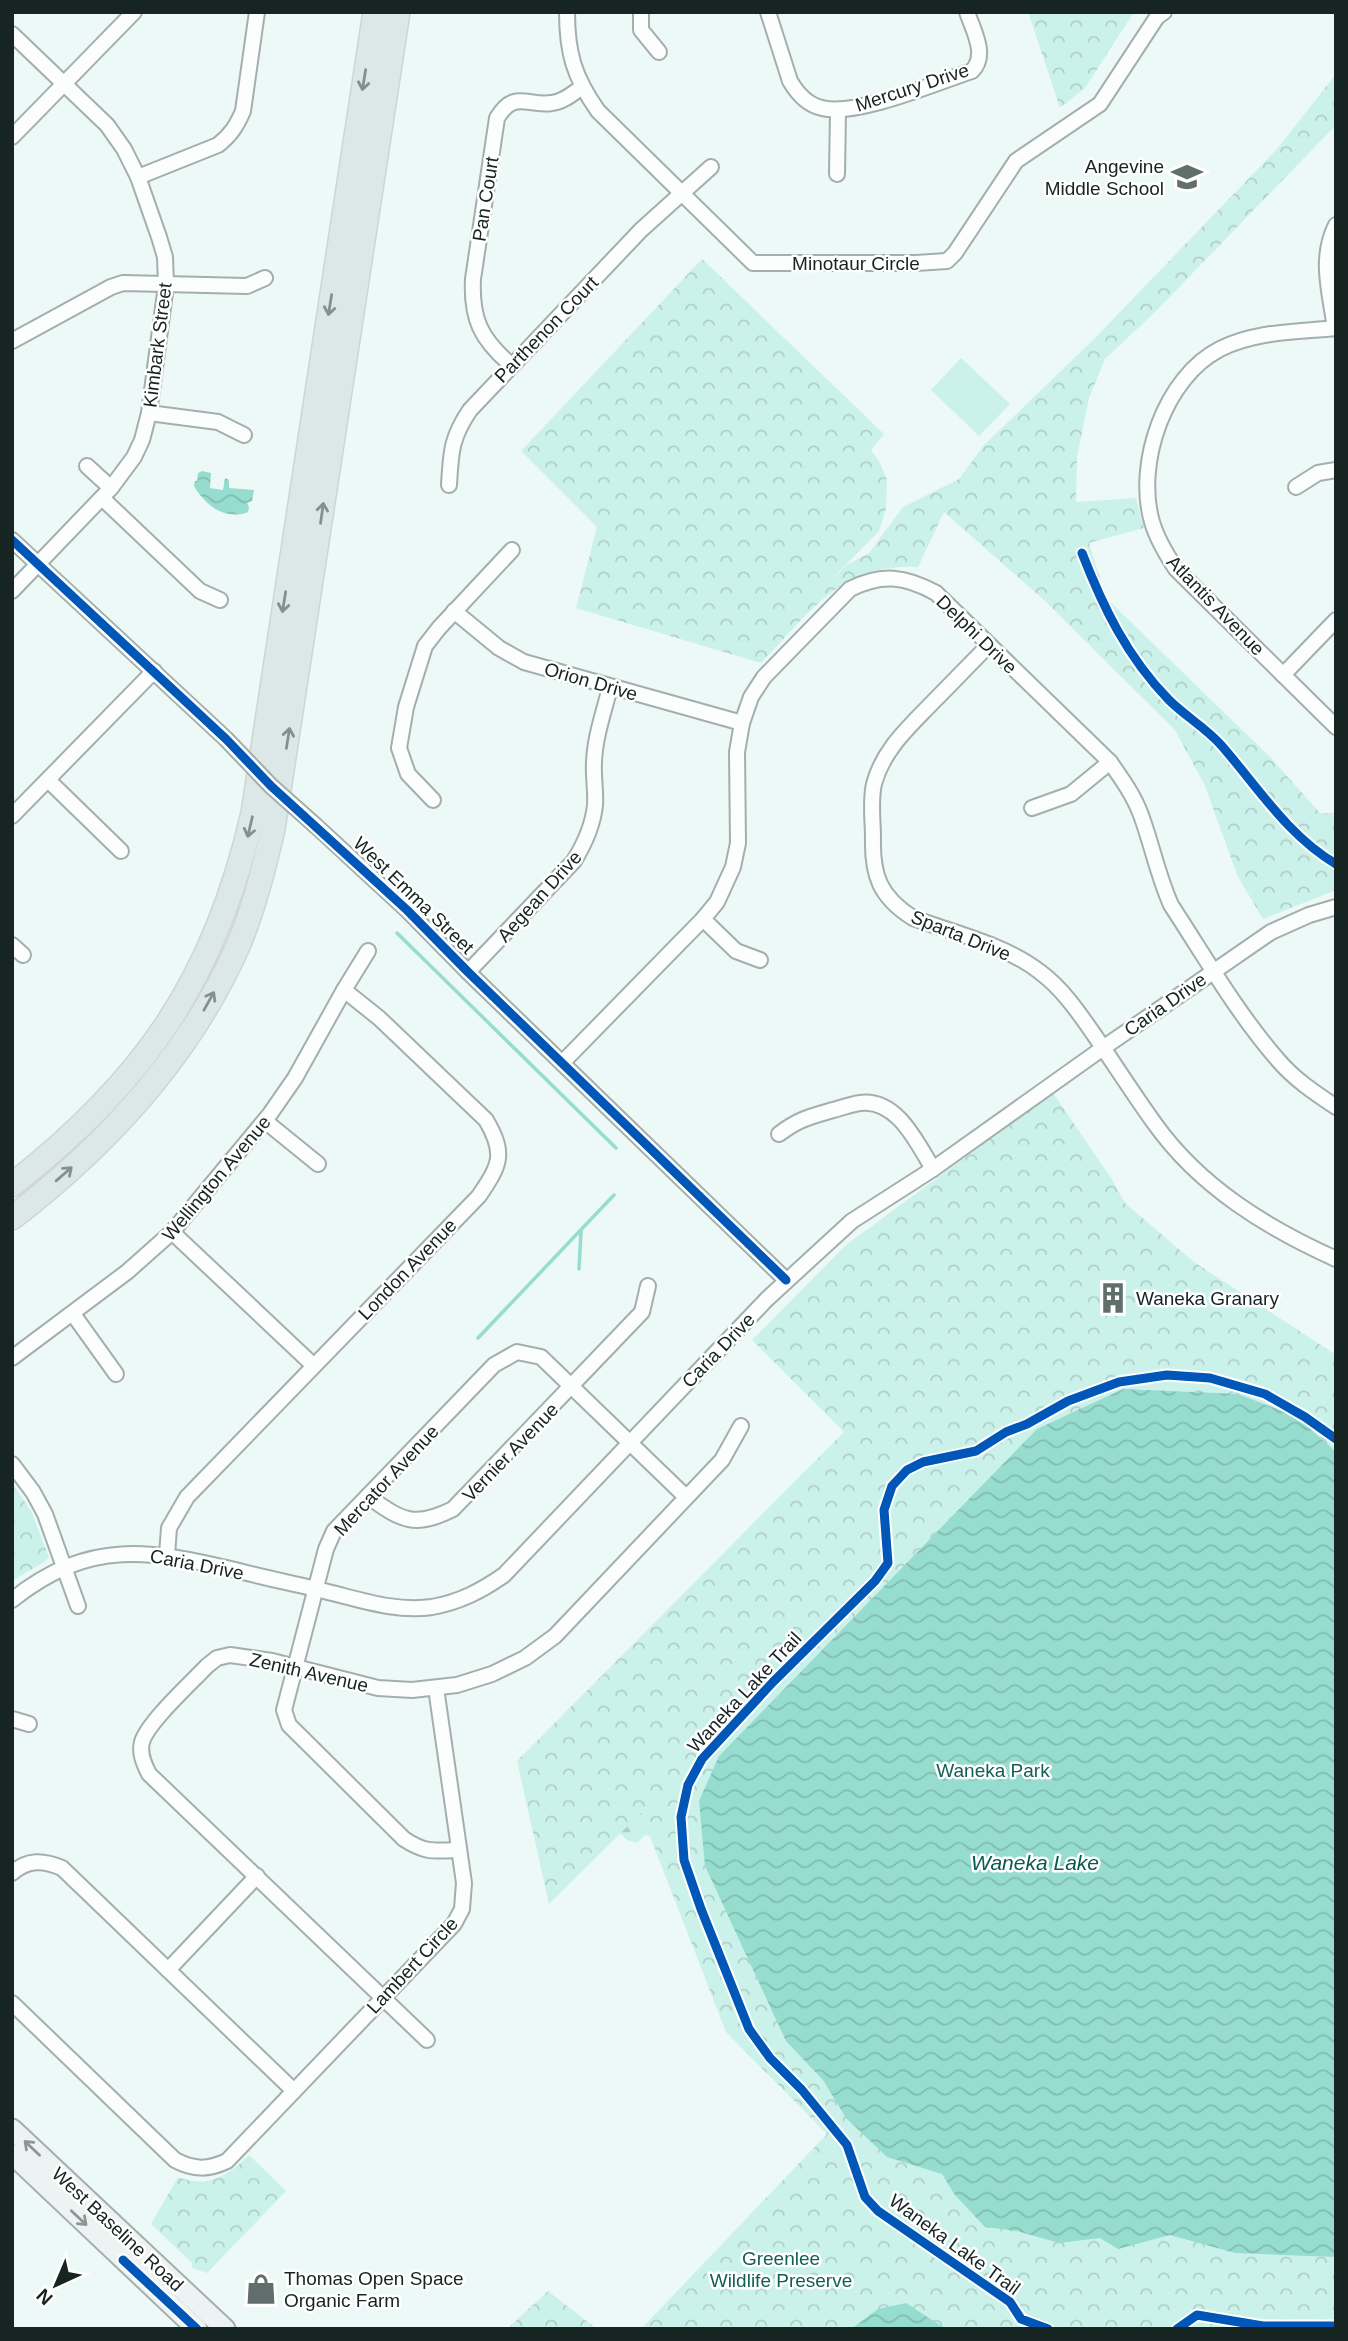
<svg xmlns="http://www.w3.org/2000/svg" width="1348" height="2341" viewBox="0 0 1348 2341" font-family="Helvetica,sans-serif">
  <defs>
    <pattern id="forest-firs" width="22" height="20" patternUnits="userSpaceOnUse" patternTransform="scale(1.75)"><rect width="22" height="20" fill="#cbf2ea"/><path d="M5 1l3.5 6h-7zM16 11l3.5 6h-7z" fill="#aecfc8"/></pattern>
    <pattern id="park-crowns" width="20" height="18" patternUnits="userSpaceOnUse" patternTransform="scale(1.75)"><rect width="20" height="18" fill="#cbf2ea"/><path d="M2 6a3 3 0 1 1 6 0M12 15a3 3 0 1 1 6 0" fill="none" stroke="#aecfc8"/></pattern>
    <pattern id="water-waves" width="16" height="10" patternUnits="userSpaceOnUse" patternTransform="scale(1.75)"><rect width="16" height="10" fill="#96dccf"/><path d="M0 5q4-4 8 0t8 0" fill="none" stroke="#81bdb1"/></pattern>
  </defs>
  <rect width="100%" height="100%" fill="#ecf9f6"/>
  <path fill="url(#forest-firs)" d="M641,1807L651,1837L645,1835L637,1843L627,1840L614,1828Z"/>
  <g fill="url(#park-crowns)">
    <path d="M1028,12H1134L1085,88L1060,108Z"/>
    <path d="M1336,74V125L1155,312L1105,359L1089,398L1077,457L1076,502L1136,498L1144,528L1089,543L1106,598L1270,757L1320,813H1336V890L1263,919L1238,877L1205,786L1175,730L1045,601L944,512L918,567C839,564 811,612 761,663L576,608L597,527L521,451L702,259L884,434L871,450L879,461L887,480L886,509L879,531L826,585L847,565L869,553L903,507L959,479L984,445L1095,338L1277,149Z"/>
    <path d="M1053,1093L1111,1178L1125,1203L1194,1262L1336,1355V2329H641L827,2134L726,2032L641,1813L549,1904L517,1761L844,1432L752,1340L846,1245Z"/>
    <path d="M15,1487L31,1511L49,1557L44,1562L12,1581V1489Z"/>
    <path d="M249,2155L286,2191L207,2273L192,2268V2263L151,2224L178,2177C207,2189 228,2176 249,2155Z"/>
    <path d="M548,2291L597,2329H507Z"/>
  </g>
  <path fill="#cbf2ea" d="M961,358L1010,404L979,436L931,390Z"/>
  <g fill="url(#water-waves)">
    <path d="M202,471L211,473L210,488L223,490L225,478L229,480V488L254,490L252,501L247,503L249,507L248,512C225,521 205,505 194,486L195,481H197L198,473Z"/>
    <path d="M1123,1389L1238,1394L1296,1416L1336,1452V2257L1235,2253L1170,2235L1118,2249L1100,2238L1059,2243L1017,2231L985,2227L955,2195L942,2174L887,2157L846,2118L823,2080L786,2041L705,1866L699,1801L719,1756L1037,1429Z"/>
    <path d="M906,2303L946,2329H851L878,2309Z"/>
  </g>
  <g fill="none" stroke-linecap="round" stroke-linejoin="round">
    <g stroke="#96dccf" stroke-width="3.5">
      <path d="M397,933L616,1148"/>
      <path d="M579,1269L581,1232"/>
      <path d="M478,1338L614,1195"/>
    </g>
    <defs>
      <g id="minor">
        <path d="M567,12C567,53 574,77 598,111L753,263H916L947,261L955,253L1016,161L1100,104L1157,17L1164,12"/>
        <path d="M641,12V30L659,52"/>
        <path d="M768,12L790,81C797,93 808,105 822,108C856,117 938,82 972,71C988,55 973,30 967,12"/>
        <path d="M12,34L107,125L124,149L138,177L159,237L165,257L166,285L149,413L142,440L134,457L111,488L12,591"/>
        <path d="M12,137L134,12"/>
        <path d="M837,174L838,110"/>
        <path d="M138,177L218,145C231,135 237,125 243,111L257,12"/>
        <path d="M1335,328C1330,293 1319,258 1336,225"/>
        <path d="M1336,328C1298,332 1255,331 1220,349C1165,377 1135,463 1152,522C1157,539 1166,554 1176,569L1336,727"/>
        <path d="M12,341L111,287L123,283L247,286L265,278"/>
        <path d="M510,364C481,339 471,319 473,279L497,118C515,89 527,107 552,103C563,102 572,94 582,87"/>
        <path d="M149,413L218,422L244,435"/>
        <path d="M87,466L111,488"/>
        <path d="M449,485C451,452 451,438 470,410L641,230L711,167"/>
        <path d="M1296,487L1318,473L1336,470"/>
        <path d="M102,498L200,591L220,600"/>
        <path d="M12,540L226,739"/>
        <path d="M454,611L499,648L524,662L742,723"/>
        <path d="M988,646C969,665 951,684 932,703C908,728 883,750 874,784C870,801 873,821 873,838C872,876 880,897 913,918C954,933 1006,945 1040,972C1063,989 1079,1013 1095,1036C1115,1065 1134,1095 1155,1124C1200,1187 1267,1228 1336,1259"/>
        <path d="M1283,675L1336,620"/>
        <path d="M48,780L121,851"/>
        <path d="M433,800L408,774L399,748L406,707L425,646L439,628L512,550"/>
        <path d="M1032,808L1071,794L1110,762"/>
        <path d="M12,816L154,671"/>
        <path d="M316,826L407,910L468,972L786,1280"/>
        <path d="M703,919L736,951L760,960"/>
        <path d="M12,945L23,955"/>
        <path d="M468,972L574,861C585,843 593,826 595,805C596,791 593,776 594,762C595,736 604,712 610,687"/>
        <path d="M562,1063L703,919L717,902L733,867L738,843L737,752L742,723L751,697L764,677L850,589C882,573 905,576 936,593L1110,762C1122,779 1134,796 1141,815C1152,845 1158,876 1171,905C1205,957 1237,1013 1278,1060C1294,1079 1315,1093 1336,1107"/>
        <path d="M265,1121L318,1164"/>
        <path d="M779,1134C799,1119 809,1117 833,1110C842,1108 851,1104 860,1103C897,1098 917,1143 933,1169"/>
        <path d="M172,1232L313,1365"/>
        <path d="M73,1314L116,1374"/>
        <path d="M12,1358L127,1272L172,1232L270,1114L295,1078L344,990L368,951"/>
        <path d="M12,1464L33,1492L45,1514L78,1606"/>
        <path d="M369,1497C402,1521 415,1528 453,1509L642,1312L648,1286"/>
        <path d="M167,1555L169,1528L187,1497L479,1196C500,1165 506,1154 486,1120L379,1018L344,990"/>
        <path d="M12,1600C90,1538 150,1550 239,1571C270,1579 301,1585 332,1593C364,1601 398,1612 432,1607C460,1602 481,1591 504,1575L767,1299L852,1221L933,1169L1103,1048L1271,932L1309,915L1336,907"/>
        <path d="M12,1719L29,1724"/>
        <path d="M459,1850C434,1851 425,1853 404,1839L289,1725L284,1710L326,1549L334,1531L494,1365L517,1352L541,1357L686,1497"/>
        <path d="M12,1873C28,1859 43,1860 62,1868L294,2091"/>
        <path d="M168,1970L257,1876"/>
        <path d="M12,2003L175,2160C194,2170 208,2170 227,2161L454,1924L462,1909L464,1883L436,1688"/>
        <path d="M427,2040L149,1774C144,1764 139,1753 142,1742C148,1722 191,1683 207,1666L217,1658L230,1655L272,1661L378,1688L412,1690L457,1685L492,1674L525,1658L555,1636L722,1460L741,1426"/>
      </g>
      <g id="secondary">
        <path d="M12,2129L225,2329"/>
        <path d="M12,2154L197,2329"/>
      </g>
      <g id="primary">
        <path d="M12,1185C145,1081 215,979 253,813L375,12"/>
        <path d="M12,1218C107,1145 189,1057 238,946C254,909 264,869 273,829L398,12"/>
      </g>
    </defs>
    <use href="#minor" stroke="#a3afad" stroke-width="18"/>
    <use href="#secondary" stroke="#a3afad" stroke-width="23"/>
    <use href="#primary" stroke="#ced5d4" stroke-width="26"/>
    <use href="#minor" stroke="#fcfefe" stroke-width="14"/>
    <use href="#secondary" stroke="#ecf3f2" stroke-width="19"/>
    <use href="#primary" stroke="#dce8e7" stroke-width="23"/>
    <defs>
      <path id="minor-bridge" d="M226,739L271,786L316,826"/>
    </defs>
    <use href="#minor-bridge" stroke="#a3afad" stroke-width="18" stroke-linecap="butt"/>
    <use href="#minor-bridge" stroke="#fcfefe" stroke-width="14"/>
    <defs>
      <g id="cycleway">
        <path d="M12,540L226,739L271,786L407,910L468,972L786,1280"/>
        <path d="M1082,553C1103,607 1127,657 1169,700C1185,716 1206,728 1221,745C1257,786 1288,836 1336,864"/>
        <path d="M123,2260L197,2329"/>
        <path d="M1048,2329L1021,2319L1010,2302L878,2211L865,2197L847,2145L802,2090L770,2058L749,2029L701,1909L684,1860L681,1817L688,1785L702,1759L773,1682L875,1581L888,1563L884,1510L892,1486L907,1470L923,1462L976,1451L1006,1432L1027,1424L1068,1401L1119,1382L1167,1375L1210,1378L1265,1394L1305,1417L1336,1439"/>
        <path d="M1177,2329L1197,2315L1263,2326H1336"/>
      </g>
    </defs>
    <use href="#cycleway" stroke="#fff" stroke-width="13"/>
    <use href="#cycleway" stroke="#0057b8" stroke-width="9"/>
  </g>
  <defs><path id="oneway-shaft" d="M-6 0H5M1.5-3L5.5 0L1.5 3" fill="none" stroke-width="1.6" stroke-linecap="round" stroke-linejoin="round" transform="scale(1.75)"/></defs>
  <g stroke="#83908e">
    <use href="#oneway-shaft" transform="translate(364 80) rotate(99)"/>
    <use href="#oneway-shaft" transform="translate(330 305) rotate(99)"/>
    <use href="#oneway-shaft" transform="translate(322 513) rotate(-82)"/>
    <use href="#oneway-shaft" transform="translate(284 602) rotate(99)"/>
    <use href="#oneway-shaft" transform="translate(288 738) rotate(-81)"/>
    <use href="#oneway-shaft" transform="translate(250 827) rotate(103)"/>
    <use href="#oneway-shaft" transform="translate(209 1001) rotate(-61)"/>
    <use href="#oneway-shaft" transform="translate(64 1174) rotate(-41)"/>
  </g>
  <g stroke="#8c9694">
    <use href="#oneway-shaft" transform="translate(32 2148) rotate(-136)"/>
    <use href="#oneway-shaft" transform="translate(79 2218) rotate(43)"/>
  </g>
  <defs>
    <symbol id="school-bare" viewBox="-9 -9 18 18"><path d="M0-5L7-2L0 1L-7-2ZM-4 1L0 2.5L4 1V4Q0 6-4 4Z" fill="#616f6c" stroke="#fff" stroke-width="2.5" paint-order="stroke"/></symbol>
    <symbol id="building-bare" viewBox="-9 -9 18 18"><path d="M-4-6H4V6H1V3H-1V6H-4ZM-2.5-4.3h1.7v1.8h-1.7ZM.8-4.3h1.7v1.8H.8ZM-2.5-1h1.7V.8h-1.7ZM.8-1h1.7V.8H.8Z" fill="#616f6c" stroke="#fff" stroke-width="2.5" paint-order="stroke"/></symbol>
    <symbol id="shop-bare" viewBox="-9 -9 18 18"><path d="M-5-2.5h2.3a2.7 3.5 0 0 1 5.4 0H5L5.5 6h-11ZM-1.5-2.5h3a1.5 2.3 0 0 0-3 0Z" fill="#616f6c" stroke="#fff" stroke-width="2.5" paint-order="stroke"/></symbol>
  </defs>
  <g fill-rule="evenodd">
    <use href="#school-bare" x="1165" y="155" width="44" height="44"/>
    <use href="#building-bare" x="1091" y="1276" width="44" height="44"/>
    <use href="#shop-bare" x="239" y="2267" width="44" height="44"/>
  </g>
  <g text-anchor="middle" stroke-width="5" stroke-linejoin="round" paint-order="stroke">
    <g font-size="19" fill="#162422" stroke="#fff">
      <text transform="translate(912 87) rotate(-18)" y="7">Mercury Drive</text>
      <text transform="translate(485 199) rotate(-81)" y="7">Pan Court</text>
      <text x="856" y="270">Minotaur Circle</text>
      <text transform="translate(546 329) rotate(-46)" y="7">Parthenon Court</text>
      <text transform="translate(157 345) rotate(-83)" y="7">Kimbark Street</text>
      <text transform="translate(1216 605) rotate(46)" y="7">Atlantis Avenue</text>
      <text transform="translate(977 634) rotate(44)" y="7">Delphi Drive</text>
      <text transform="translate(591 681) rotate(16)" y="7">Orion Drive</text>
      <text transform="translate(414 895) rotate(44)" y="7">West Emma Street</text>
      <text transform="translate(539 896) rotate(-48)" y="7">Aegean Drive</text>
      <text transform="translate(961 935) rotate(22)" y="7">Sparta Drive</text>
      <text transform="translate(1165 1004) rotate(-35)" y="7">Caria Drive</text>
      <text transform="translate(216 1178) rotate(-50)" y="7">Wellington Avenue</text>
      <text transform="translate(407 1269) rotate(-46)" y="7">London Avenue</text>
      <text transform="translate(718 1350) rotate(-46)" y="7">Caria Drive</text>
      <text transform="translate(510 1452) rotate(-46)" y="7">Vernier Avenue</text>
      <text transform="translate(386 1480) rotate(-47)" y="7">Mercator Avenue</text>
      <text transform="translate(197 1564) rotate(11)" y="7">Caria Drive</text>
      <text transform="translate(309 1672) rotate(13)" y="7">Zenith Avenue</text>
      <text transform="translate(744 1692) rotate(-47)" y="7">Waneka Lake Trail</text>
      <text transform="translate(412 1965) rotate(-47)" y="7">Lambert Circle</text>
      <text transform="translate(118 2229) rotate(43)" y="7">West Baseline Road</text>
      <text transform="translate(955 2244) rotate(36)" y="7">Waneka Lake Trail</text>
    </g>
    <g font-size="19" fill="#162422" stroke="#fff" text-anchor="start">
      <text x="1164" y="173" text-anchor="end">Angevine<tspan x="1164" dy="22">Middle School</tspan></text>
      <text x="1136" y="1305">Waneka Granary</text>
      <text x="284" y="2285">Thomas Open Space<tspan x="284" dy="22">Organic Farm</tspan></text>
    </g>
    <g font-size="19" fill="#115f55" stroke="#fff">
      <text x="993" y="1777">Waneka Park</text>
      <text x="781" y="2265">Greenlee<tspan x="781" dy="22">Wildlife Preserve</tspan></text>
    </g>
    <g font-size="21" font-style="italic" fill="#085b50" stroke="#fff">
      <text x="1035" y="1870">Waneka Lake</text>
    </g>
  </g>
  <rect width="1348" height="2341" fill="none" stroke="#162422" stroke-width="28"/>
  <g transform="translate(56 2285) rotate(224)" stroke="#ffffff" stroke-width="5" paint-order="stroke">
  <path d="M0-5L12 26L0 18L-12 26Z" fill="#162422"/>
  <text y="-10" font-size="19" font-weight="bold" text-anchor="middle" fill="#162422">N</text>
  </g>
</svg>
